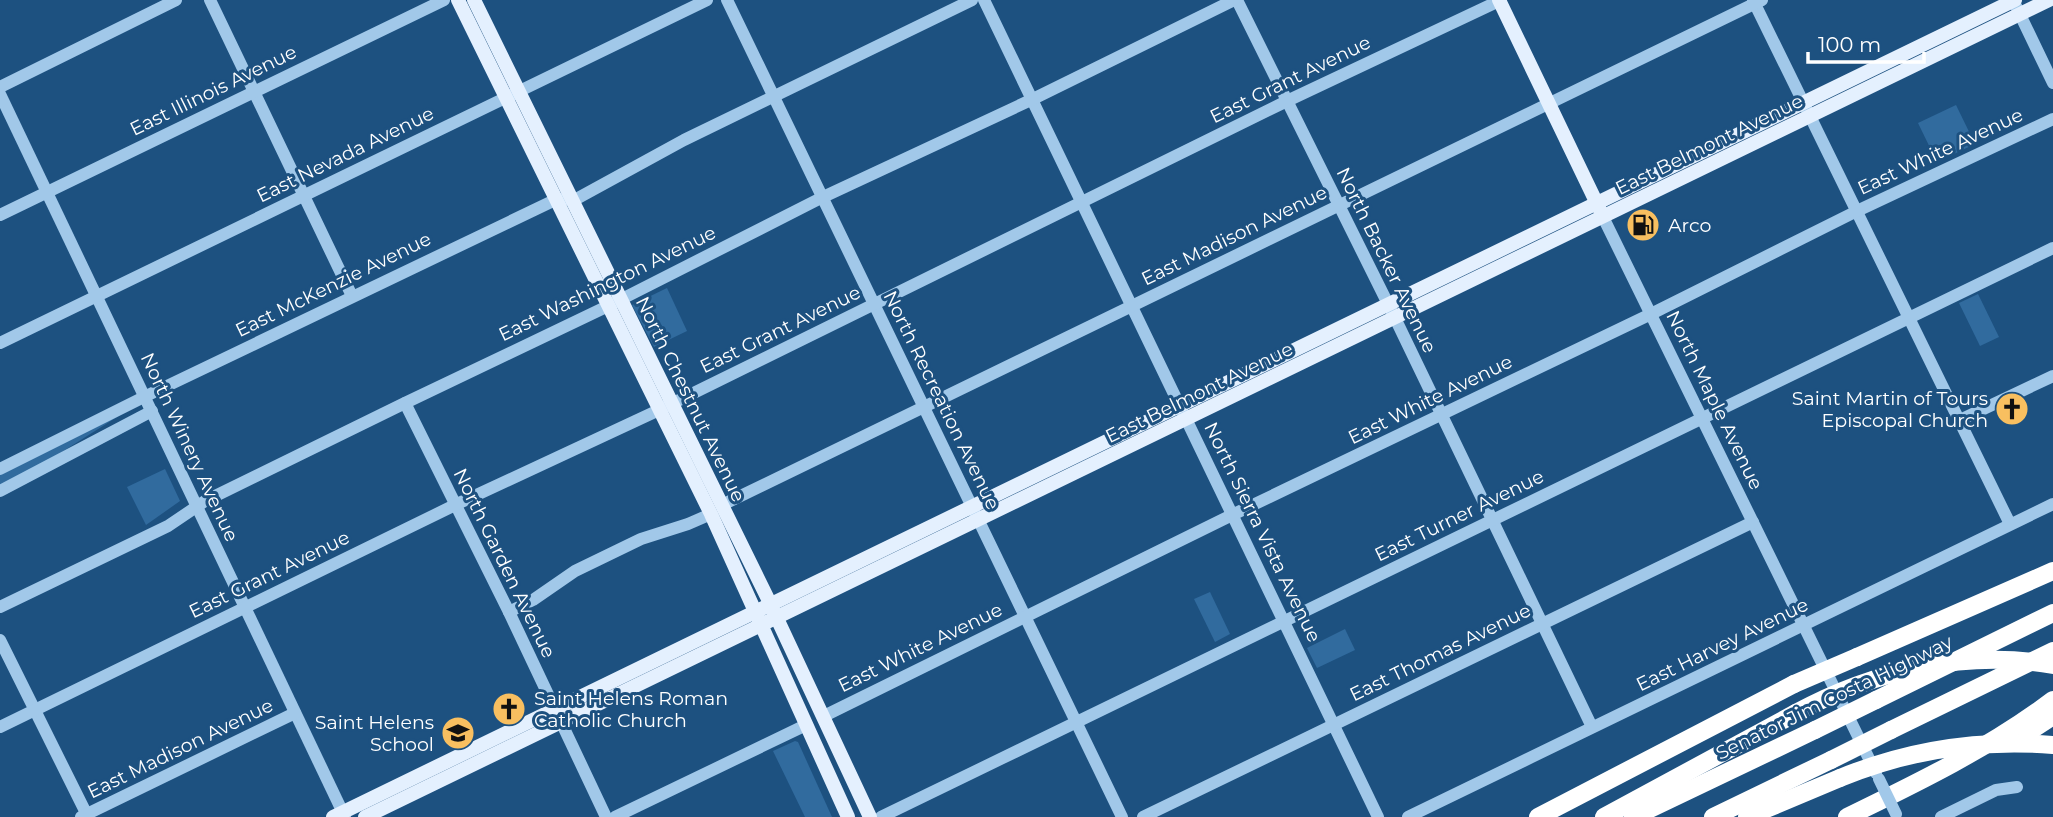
<svg xmlns="http://www.w3.org/2000/svg" width="2053" height="817" viewBox="0 0 2053 817" font-family="Montserrat,sans-serif">
  <rect width="100%" height="100%" fill="#1d5180"/>
  <g fill="#316b9e">
    <path d="M1956,105L1975,144L1937,162L1918,123Z"/>
    <path d="M667,288L687,331L654,347L632,305Z"/>
    <path d="M1978,294L1999,337L1980,346L1959,303Z"/>
    <path d="M136,405L46,462L0,487V473Z"/>
    <path d="M165,469L180,501L146,525L127,487Z"/>
    <path d="M1210,592L1230,634L1215,642L1194,599Z"/>
    <path d="M1345,629L1355,650L1317,668L1307,648Z"/>
    <path d="M795,741L798,742L832,817H805L773,751Z"/>
  </g>
  <g fill="none" stroke-linecap="round" stroke-linejoin="round">
    <g stroke="#a1c8e9" stroke-width="12">
      <path d="M210,0L352,296"/>
      <path d="M727,0L1122,817"/>
      <path d="M984,0L1378,817"/>
      <path d="M1237,0L1395,318L1592,727"/>
      <path d="M1753,0L2010,524"/>
      <path d="M2013,0L2053,83"/>
      <path d="M0,87L176,0"/>
      <path d="M0,94L345,817"/>
      <path d="M0,215L444,0"/>
      <path d="M1603,217L1876,773"/>
      <path d="M0,343L707,0"/>
      <path d="M405,403L509,612L606,817"/>
      <path d="M1958,421L2053,376"/>
      <path d="M0,469L146,396L555,200L578,198L684,140L972,0"/>
      <path d="M0,491L152,411"/>
      <path d="M722,505L1762,0"/>
      <path d="M0,607L168,526L205,501L405,403L608,306L821,198L1033,99L1234,0"/>
      <path d="M509,612L533,600L575,571L641,539L688,524L711,514"/>
      <path d="M0,640L88,817"/>
      <path d="M824,716L1232,515L1651,314L1857,211L2053,119"/>
      <path d="M0,727L455,505L659,410L1287,101L1501,0"/>
      <path d="M81,817L295,713"/>
      <path d="M615,817L806,725"/>
      <path d="M881,817L2053,248"/>
      <path d="M1143,817L1753,522"/>
      <path d="M1408,817L2053,504"/>
      <path d="M1941,817L1996,790L2017,787"/>
    </g>
    <g stroke="#e4f0fe" stroke-width="14">
      <path d="M458,0L711,514L848,817"/>
      <path d="M474,0L767,597L870,817"/>
      <path d="M1499,0L1600,210"/>
      <path d="M333,817L2015,0"/>
      <path d="M365,817L2049,0"/>
    </g>
    <g stroke="#fff" stroke-width="18">
      <path d="M1857,657L2053,571"/>
      <path d="M1876,700L2053,613"/>
      <path d="M1891,730L2053,651"/>
      <path d="M2027,733L2053,716"/>
      <path d="M1538,817L1794,684"/>
      <path d="M1604,817L1796,713"/>
      <path d="M1633,817L1815,730"/>
      <path d="M1713,817L1831,760"/>
      <path d="M1747,817L1840,778"/>
      <path d="M1847,817C1919,782 1989,748 2053,700"/>
    </g>
    <path stroke="#a1c8e9" stroke-width="12" d="M1879,779L1896,814"/>
    <g stroke="#fff" stroke-width="18">
      <path d="M1794,684L1857,657"/>
      <path d="M1796,713C1873,671 1966,649 2053,665"/>
      <path d="M1815,730L1876,700"/>
      <path d="M1831,760L1891,730"/>
      <path d="M1840,778C1908,750 1979,739 2053,745"/>
    </g>
  </g>
  <defs>
    <symbol id="fuel-disc" viewBox="-11 -11 22 22"><circle r="9.5" fill="#f8bf60" stroke="#1d5180"/><path d="M-5.5-6h7V0h2V4h1.3V-2.5L3-4.5l.8-.8L6-3V5H2.5V1h-1V6h-7ZM-4.2-4.7v3.2H.2V-4.7Z" fill="#111"/></symbol>
    <symbol id="church-disc" viewBox="-11 -11 22 22"><circle r="9.5" fill="#f8bf60" stroke="#1d5180"/><path d="M-1.2-6h2.4v3.5h3.3v2.4h-3.3V6h-2.4V-.1h-3.3v-2.4h3.3Z" fill="#111"/></symbol>
    <symbol id="school-disc" viewBox="-11 -11 22 22"><circle r="9.5" fill="#f8bf60" stroke="#1d5180"/><path d="M0-5L7-2L0 1L-7-2ZM-4 1L0 2.5L4 1V4Q0 6-4 4Z" fill="#111"/></symbol>
  </defs>
  <g fill-rule="evenodd">
    <use href="#fuel-disc" x="1624" y="206" width="38" height="38"/>
    <use href="#church-disc" x="1993" y="390" width="38" height="38"/>
    <use href="#church-disc" x="490" y="690" width="38" height="38"/>
    <use href="#school-disc" x="439" y="714" width="38" height="38"/>
  </g>
  <g text-anchor="middle" stroke-width="6" stroke-linejoin="round" paint-order="stroke">
    <g font-size="19" fill="#fff" stroke="#1d5180">
      <text transform="translate(1290 79) rotate(-26)" y="7">East Grant Avenue</text>
      <text transform="translate(213 90) rotate(-26)" y="7">East Illinois Avenue</text>
      <text transform="translate(1709 144) rotate(-26)" y="7">East Belmont Avenue</text>
      <text transform="translate(1940 151) rotate(-25)" y="7">East White Avenue</text>
      <text transform="translate(345 154) rotate(-26)" y="7">East Nevada Avenue</text>
      <text transform="translate(1234 235) rotate(-26)" y="7">East Madison Avenue</text>
      <text transform="translate(1387 260) rotate(64)" y="7">North Backer Avenue</text>
      <text transform="translate(607 283) rotate(-26)" y="7">East Washington Avenue</text>
      <text transform="translate(333 284) rotate(-26)" y="7">East McKenzie Avenue</text>
      <text transform="translate(780 329) rotate(-26)" y="7">East Grant Avenue</text>
      <text transform="translate(1199 392) rotate(-26)" y="7">East Belmont Avenue</text>
      <text transform="translate(691 399) rotate(64)" y="7">North Chestnut Avenue</text>
      <text transform="translate(1430 399) rotate(-26)" y="7">East White Avenue</text>
      <text transform="translate(942 400) rotate(64)" y="7">North Recreation Avenue</text>
      <text transform="translate(1715 400) rotate(64)" y="7">North Maple Avenue</text>
      <text transform="translate(190 447) rotate(65)" y="7">North Winery Avenue</text>
      <text transform="translate(1459 515) rotate(-26)" y="7">East Turner Avenue</text>
      <text transform="translate(1263 532) rotate(64)" y="7">North Sierra Vista Avenue</text>
      <text transform="translate(505 563) rotate(64)" y="7">North Garden Avenue</text>
      <text transform="translate(269 574) rotate(-26)" y="7">East Grant Avenue</text>
      <text transform="translate(1722 644) rotate(-26)" y="7">East Harvey Avenue</text>
      <text transform="translate(920 647) rotate(-26)" y="7">East White Avenue</text>
      <text transform="translate(1440 652) rotate(-26)" y="7">East Thomas Avenue</text>
      <text transform="translate(1834 697) rotate(-26)" y="7">Senator Jim Costa Highway</text>
      <text transform="translate(180 748) rotate(-26)" y="7">East Madison Avenue</text>
    </g>
    <g font-size="19" fill="#fff" stroke="#1d5180" text-anchor="start">
      <text x="1668" y="232">Arco</text>
      <text x="1988" y="405" text-anchor="end">Saint Martin of Tours<tspan x="1988" dy="22">Episcopal Church</tspan></text>
      <text x="534" y="705">Saint Helens Roman<tspan x="534" dy="22">Catholic Church</tspan></text>
      <text x="434" y="729" text-anchor="end">Saint Helens<tspan x="434" dy="22">School</tspan></text>
    </g>
  </g>
  <path d="M1808 52v10h116v-10" fill="none" stroke="#ffffff" stroke-width="3.5"/>
  <text x="1818" y="52" font-size="21" fill="#ffffff" stroke="#1d5180" stroke-width="5" paint-order="stroke">100 m</text>
</svg>
